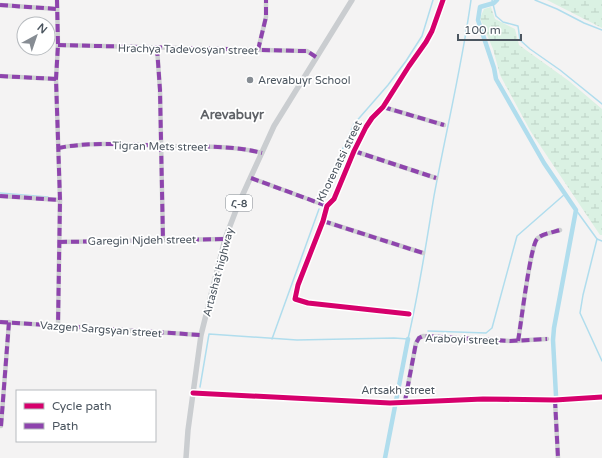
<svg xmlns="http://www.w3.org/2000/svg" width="602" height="458" viewBox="0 0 602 458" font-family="'Varela Round','Noto Sans Armenian',sans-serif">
  <defs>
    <pattern id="wetland-marsh" width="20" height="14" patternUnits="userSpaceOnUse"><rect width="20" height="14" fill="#daf1e3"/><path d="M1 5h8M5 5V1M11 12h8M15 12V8" fill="none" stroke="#bdd1c5"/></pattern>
  </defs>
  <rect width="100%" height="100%" fill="#f4f3f3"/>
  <g fill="url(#wetland-marsh)">
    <path d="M547,0H602V28Z"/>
    <path d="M491,7L495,19L515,29L519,45L569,81L602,109V235H600L531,132L500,75L493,49L480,18L484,9Z"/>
  </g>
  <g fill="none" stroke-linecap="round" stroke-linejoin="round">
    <g stroke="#b0dded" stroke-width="1.5">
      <path d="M492,0L496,16L503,22L518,26L520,40L530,49L560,70L602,104"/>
      <path d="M535,0L557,9L584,23L602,30"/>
      <path d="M0,193L48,197"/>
      <path d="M322,200L333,170L354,124L388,85L406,61L422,36L433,0"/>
      <path d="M576,210L597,239L583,295L580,313L602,361"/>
      <path d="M597,239L602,241"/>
      <path d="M428,331L486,333L492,328L517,236L565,194"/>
      <path d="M272,339L319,209"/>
      <path d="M200,387L209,334L297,340L394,338L408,339C419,292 426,244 434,196C446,131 462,66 471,0"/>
    </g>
    <g stroke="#b0dded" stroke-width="4.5">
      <path d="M497,0L494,3L480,7L478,20L494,68L496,79L544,163L576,210L554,328L553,340L556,396"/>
      <path d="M385,458L408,339"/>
    </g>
    <g stroke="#cdcfd1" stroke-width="4.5">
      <path d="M57,0L58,45L56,79L60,200L58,326"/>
      <path d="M0,5L57,9"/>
      <path d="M58,45L303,51H307L316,57"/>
      <path d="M157,48L160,90L163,240"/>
      <path d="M258,50L266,17V0"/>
      <path d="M0,76L56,79"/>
      <path d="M383,107L444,125"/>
      <path d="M58,148C94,141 132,145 168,146C199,147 232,145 262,153"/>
      <path d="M354,151L436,178"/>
      <path d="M251,178L327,206"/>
      <path d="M0,196L60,200"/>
      <path d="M323,221L423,253"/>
      <path d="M59,242L225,239"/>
      <path d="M409,314L308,303L295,299L298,285L323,221L327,206L334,199L354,151L366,127L372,118L383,107L409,66L426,42L432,31L443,0"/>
      <path d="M0,322L201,335"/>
      <path d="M518,341C521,325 530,247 537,239C541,234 554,232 560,230"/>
      <path d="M193,393L390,403L483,399L555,400L602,397"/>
      <path d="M555,400L558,458"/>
      <path d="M405,401L416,343L419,338L423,336L510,341L547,339"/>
      <path d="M1,426L9,322"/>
    </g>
    <path stroke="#cacdd0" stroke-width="5.5" d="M186,458L188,430L201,335L225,239L238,205L274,126L352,0"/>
    <g stroke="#8e44ad" stroke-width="4" stroke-dasharray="8 4" stroke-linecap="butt">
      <path d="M57,0L58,45L56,79L60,200L58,326"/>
      <path d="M0,5L57,9"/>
      <path d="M58,45L303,51H307L316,57"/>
      <path d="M157,48L160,90L163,240"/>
      <path d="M258,50L266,17V0"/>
      <path d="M0,76L56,79"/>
      <path d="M383,107L444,125"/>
      <path d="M58,148C94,141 132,145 168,146C199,147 232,145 262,153"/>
      <path d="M354,151L436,178"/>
      <path d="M251,178L327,206"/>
      <path d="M0,196L60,200"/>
      <path d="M323,221L423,253"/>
      <path d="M59,242L225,239"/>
      <path d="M0,322L201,335"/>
      <path d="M518,341C521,325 530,247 537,239C541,234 554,232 560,230"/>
      <path d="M555,400L558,458"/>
      <path d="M405,401L416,343L419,338L423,336L510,341L547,339"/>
      <path d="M1,426L9,322"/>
    </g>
    <defs>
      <g id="cycleway">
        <path d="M409,314L308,303L295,299L298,285L323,221L327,206L334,199L354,151L366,127L372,118L383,107L409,66L426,42L432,31L443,0"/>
        <path d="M193,393L390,403L483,399L555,400L602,397"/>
      </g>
    </defs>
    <use href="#cycleway" stroke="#fff" stroke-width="8"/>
    <use href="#cycleway" stroke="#d6006c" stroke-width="5"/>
  </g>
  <circle fill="#868c93" stroke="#fff" stroke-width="1.5" cx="250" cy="80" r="4"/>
  <g text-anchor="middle" stroke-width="3.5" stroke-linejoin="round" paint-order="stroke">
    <rect fill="#fff" stroke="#81888f" stroke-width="1" x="226" y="195" width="26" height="16" rx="3"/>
    <g font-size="10" font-weight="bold" fill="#4b555f">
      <text x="239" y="207">Հ-8</text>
    </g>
    <g font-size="11" fill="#4b555f" stroke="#fff">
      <text transform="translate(188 49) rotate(1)" y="4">Hrachya Tadevosyan street</text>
      <text transform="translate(160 146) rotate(1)" y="4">Tigran Mets street</text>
      <text transform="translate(339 161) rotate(-64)" y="4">Khorenatsi street</text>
      <text transform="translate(142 240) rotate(-1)" y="4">Garegin Njdeh street</text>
      <text transform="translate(218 272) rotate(-75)" y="4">Artashat highway</text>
      <text transform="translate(101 329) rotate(4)" y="4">Vazgen Sargsyan street</text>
      <text transform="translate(462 339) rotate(2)" y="4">Araboyi street</text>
      <text x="398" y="394">Artsakh street</text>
    </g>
    <g font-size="11" fill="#4b555f" stroke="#fff" text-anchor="start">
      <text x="258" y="84">Arevabuyr School</text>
    </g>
    <g font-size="13" font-weight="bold" fill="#5f6267" stroke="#fff">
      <text x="232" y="119">Arevabuyr</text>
    </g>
  </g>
  <rect x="16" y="390" width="140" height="52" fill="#ffffff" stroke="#b7bbbf"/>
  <rect x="24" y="403" width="20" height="6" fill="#d6006c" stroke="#b7bbbf"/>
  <text x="52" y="410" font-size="12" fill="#4b555f">Cycle path</text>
  <rect x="24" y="423" width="20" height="6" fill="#8e44ad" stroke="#b7bbbf"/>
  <text x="52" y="430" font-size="12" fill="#4b555f">Path</text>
  <g transform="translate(36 36) rotate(40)"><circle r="19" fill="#ffffff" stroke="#b7bbbf"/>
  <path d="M0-3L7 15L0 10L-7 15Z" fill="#868c93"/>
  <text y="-6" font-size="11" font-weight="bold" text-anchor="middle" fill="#4b555f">N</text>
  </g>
  <path d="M458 34v6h63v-6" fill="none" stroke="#4b555f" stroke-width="2"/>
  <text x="464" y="34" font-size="12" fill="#4b555f" stroke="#ffffff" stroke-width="3" paint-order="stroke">100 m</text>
</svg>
